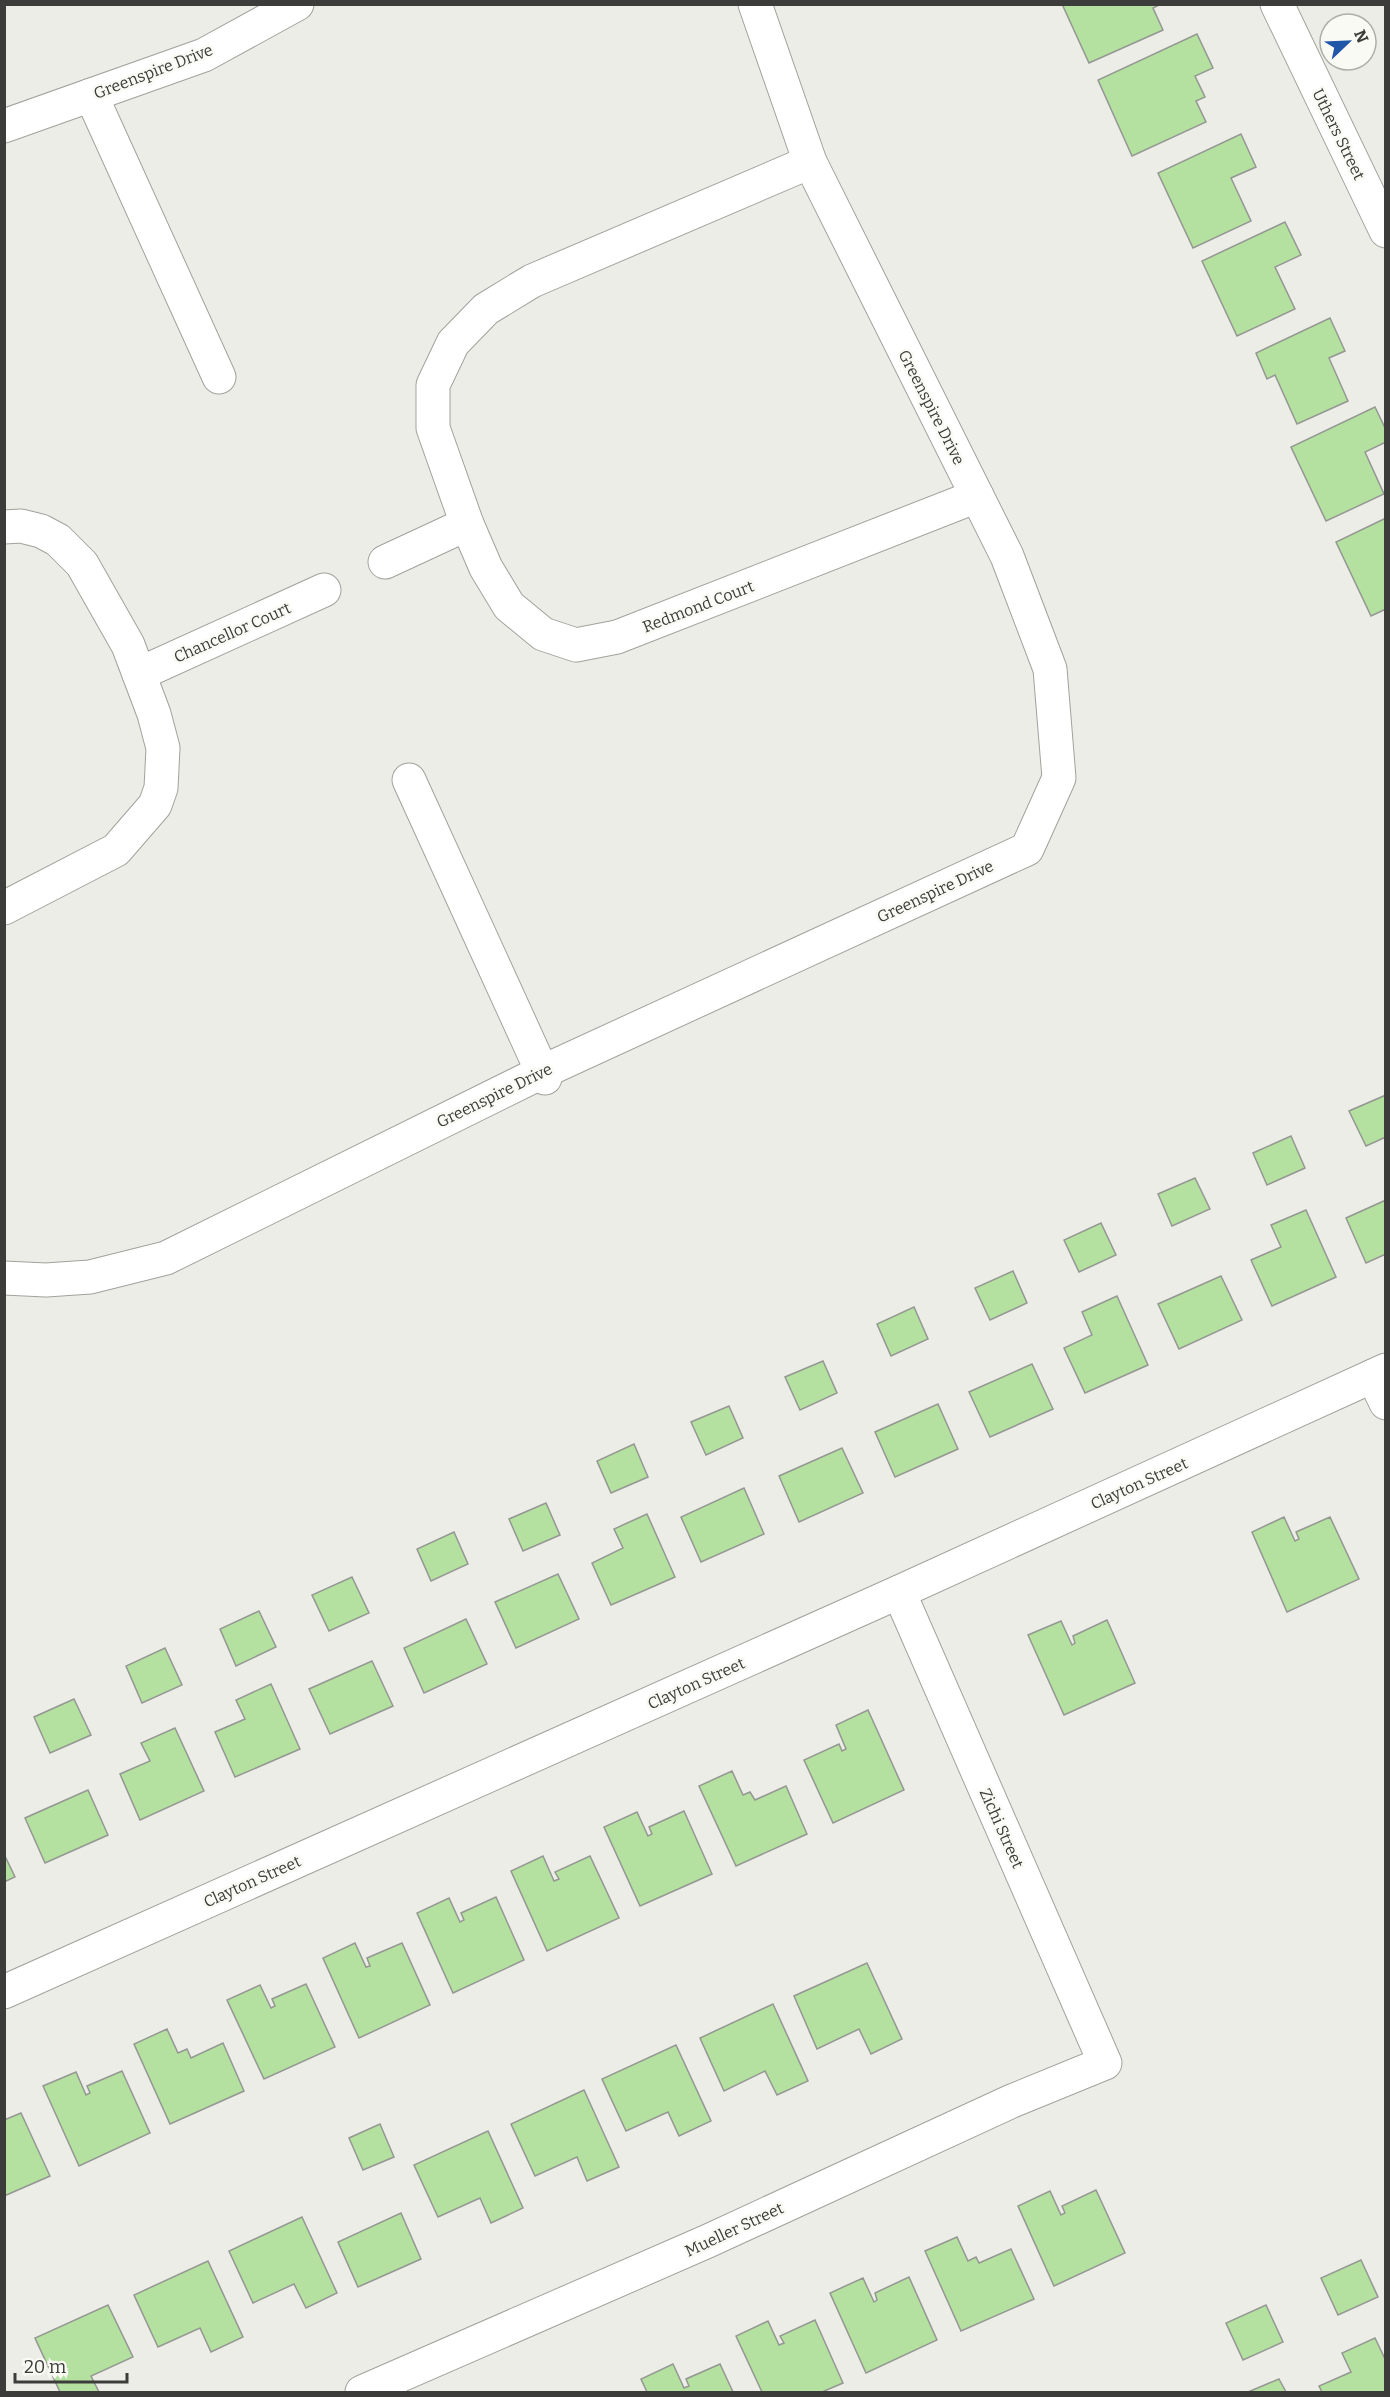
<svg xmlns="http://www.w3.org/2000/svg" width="1390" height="2397" viewBox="0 0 1390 2397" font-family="Bitter,serif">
  <rect width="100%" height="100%" fill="#edede7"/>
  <g fill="#b4e1a0" stroke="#949792" stroke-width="1.5">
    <path d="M1062,4H1161L1153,8L1163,30L1089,63Z"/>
    <path d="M1197,34L1213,68L1195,76L1205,97L1196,101L1206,122L1132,156L1098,80Z"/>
    <path d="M1241,134L1256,167L1231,178L1251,221L1193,248L1158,173Z"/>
    <path d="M1285,222L1301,255L1275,267L1295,309L1237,336L1202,261Z"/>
    <path d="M1330,318L1345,351L1329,358L1348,401L1297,424L1275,375L1267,379L1256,353Z"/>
    <path d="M1375,407L1386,430V442L1365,452L1384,494L1326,521L1291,447Z"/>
    <path d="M1386,518V609L1371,616L1336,542Z"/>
    <path d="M1386,1095V1137L1366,1146L1349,1111Z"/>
    <path d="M1291,1136L1305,1168L1267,1185L1253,1153Z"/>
    <path d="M1195,1178L1210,1209L1172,1226L1158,1194Z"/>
    <path d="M1386,1200V1254L1366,1263L1346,1218Z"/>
    <path d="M1306,1210L1336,1277L1272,1306L1251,1260L1281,1247L1271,1225Z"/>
    <path d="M1101,1223L1116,1255L1079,1272L1064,1240Z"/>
    <path d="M1013,1271L1027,1303L990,1320L975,1288Z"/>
    <path d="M1221,1276L1242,1320L1179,1349L1158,1304Z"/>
    <path d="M1117,1296L1148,1365L1085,1393L1064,1348L1092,1335L1082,1312Z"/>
    <path d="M914,1307L928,1339L891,1356L877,1324Z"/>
    <path d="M823,1361L837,1393L800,1410L785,1377Z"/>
    <path d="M1032,1364L1053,1409L990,1437L969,1392Z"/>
    <path d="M938,1404L958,1449L895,1477L875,1432Z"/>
    <path d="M729,1406L743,1438L706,1455L691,1422Z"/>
    <path d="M634,1444L648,1477L611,1493L597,1461Z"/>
    <path d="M842,1448L863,1493L799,1522L779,1476Z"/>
    <path d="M744,1488L764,1534L701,1562L681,1517Z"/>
    <path d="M546,1503L560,1535L523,1551L509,1519Z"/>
    <path d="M647,1514L675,1577L611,1605L592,1563L623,1548L614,1529Z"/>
    <path d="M1284,1517L1295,1541L1299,1539L1296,1532L1330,1517L1359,1579L1287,1612L1252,1532Z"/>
    <path d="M454,1532L468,1564L431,1581L417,1549Z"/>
    <path d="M558,1574L579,1619L516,1648L495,1602Z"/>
    <path d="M352,1577L369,1613L329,1631L312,1595Z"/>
    <path d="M259,1611L276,1647L236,1666L220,1629Z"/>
    <path d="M466,1619L487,1664L424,1693L404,1648Z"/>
    <path d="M1107,1620L1135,1683L1064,1715L1028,1635L1061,1621L1072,1645L1075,1643L1073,1636Z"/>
    <path d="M165,1648L182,1685L142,1703L126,1666Z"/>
    <path d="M372,1661L393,1706L330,1734L309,1689Z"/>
    <path d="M271,1684L300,1749L235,1777L215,1732L245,1719L236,1700Z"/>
    <path d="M74,1699L91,1735L50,1753L34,1717Z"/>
    <path d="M868,1710L904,1790L833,1823L804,1760L839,1744L842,1751L846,1749L836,1725Z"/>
    <path d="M175,1728L204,1791L140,1820L120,1774L150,1761L141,1743Z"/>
    <path d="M732,1771L743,1795L750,1792L755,1800L786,1786L807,1834L736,1866L699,1786Z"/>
    <path d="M88,1790L108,1835L45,1863L25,1818Z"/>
    <path d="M684,1811L712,1874L640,1906L604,1827L637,1812L648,1836L652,1834L649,1827Z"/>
    <path d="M4,1854L15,1877L4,1882Z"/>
    <path d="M543,1856L554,1881L559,1879L555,1872L590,1856L619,1918L547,1951L511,1871Z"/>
    <path d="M496,1897L524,1960L453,1993L417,1913L449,1898L460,1922L464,1920L461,1913Z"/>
    <path d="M355,1943L366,1967L370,1966L367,1958L402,1943L430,2005L359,2038L323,1958Z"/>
    <path d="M867,1963L902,2039L871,2054L859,2029L817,2049L794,1996Z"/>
    <path d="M306,1984L335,2047L264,2079L227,2000L260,1985L271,2008L275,2006L272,1999Z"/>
    <path d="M773,2004L808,2081L777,2095L765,2071L724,2091L700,2038Z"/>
    <path d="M167,2029L178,2053L187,2049L191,2058L223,2043L244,2091L170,2124L134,2044Z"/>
    <path d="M676,2045L711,2121L679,2136L668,2112L626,2131L602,2079Z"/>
    <path d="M122,2071L150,2133L79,2166L43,2086L76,2072L86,2095L90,2093L87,2086Z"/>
    <path d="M584,2090L619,2167L587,2181L577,2157L535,2176L511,2124Z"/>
    <path d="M21,2113L50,2176L4,2196V2120Z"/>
    <path d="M380,2124L394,2157L363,2170L349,2138Z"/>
    <path d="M488,2131L523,2208L491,2223L480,2198L438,2217L414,2165Z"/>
    <path d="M1096,2190L1125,2253L1054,2286L1018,2206L1050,2191L1061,2215L1065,2213L1062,2206Z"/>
    <path d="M401,2213L421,2259L358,2287L338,2242Z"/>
    <path d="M302,2217L337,2293L306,2308L294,2284L253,2303L229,2251Z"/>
    <path d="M957,2237L968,2261L976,2257L979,2263L1011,2249L1034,2299L961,2331L925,2251Z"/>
    <path d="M1361,2260L1378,2297L1338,2315L1321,2278Z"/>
    <path d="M208,2261L243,2337L211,2352L200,2328L158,2347L134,2295Z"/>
    <path d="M909,2277L937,2340L866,2373L830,2293L863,2278L874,2302L877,2300L875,2293Z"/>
    <path d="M108,2305L133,2357L91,2376L99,2392H60L35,2338Z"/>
    <path d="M1266,2305L1283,2342L1243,2360L1226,2323Z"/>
    <path d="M815,2320L843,2383L822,2392H762L736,2336L768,2321L779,2345L784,2343L780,2336Z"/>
    <path d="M1375,2338L1386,2361V2392H1322L1319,2386L1351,2372L1342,2353Z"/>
    <path d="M673,2364L684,2388L689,2386L686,2379L720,2364L733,2392H647L641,2379Z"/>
    <path d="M1279,2379L1286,2392H1248Z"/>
  </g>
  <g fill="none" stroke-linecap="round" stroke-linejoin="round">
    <defs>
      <g id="minor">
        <path d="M1277,4L1386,231"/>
        <path d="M91,95L219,377"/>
        <path d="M4,126L204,55L297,4"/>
        <path d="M810,162L532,281L486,309L453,343L433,385V428L467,524L486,568L509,606L543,634L576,645L617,637L977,496"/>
        <path d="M4,527L21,526L41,531L58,540L82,564L128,645L154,714L163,748L161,788L155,805L116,850L4,908"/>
        <path d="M385,562L467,524"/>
        <path d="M139,674L324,590"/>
        <path d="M409,780L545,1078"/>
        <path d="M4,1278L46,1280L90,1277L166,1258L542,1072L1027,849L1059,778L1050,669L1007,556L810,162L755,4"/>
        <path d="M1373,1376L1386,1403"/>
        <path d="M4,1992L899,1592L1386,1370"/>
        <path d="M362,2392L708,2241L1012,2101L1105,2063L899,1592"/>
      </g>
    </defs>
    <use href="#minor" stroke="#a2a29d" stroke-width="35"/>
    <use href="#minor" stroke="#fff" stroke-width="33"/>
  </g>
  <g text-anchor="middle" stroke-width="5" stroke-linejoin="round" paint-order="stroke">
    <g font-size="16" fill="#3c3c3a" stroke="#fafaf4">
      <text transform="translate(153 71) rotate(-21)" y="6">Greenspire Drive</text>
      <text transform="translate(1339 134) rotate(64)" y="6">Uthers Street</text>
      <text transform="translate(932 407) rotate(63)" y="6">Greenspire Drive</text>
      <text transform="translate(698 606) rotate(-21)" y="6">Redmond Court</text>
      <text transform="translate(232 632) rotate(-24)" y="6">Chancellor Court</text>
      <text transform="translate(935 891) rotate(-25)" y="6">Greenspire Drive</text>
      <text transform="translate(494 1095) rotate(-26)" y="6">Greenspire Drive</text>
      <text transform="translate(1139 1483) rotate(-24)" y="6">Clayton Street</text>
      <text transform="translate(696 1683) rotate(-24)" y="6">Clayton Street</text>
      <text transform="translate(1002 1828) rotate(66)" y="6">Zichi Street</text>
      <text transform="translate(252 1881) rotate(-24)" y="6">Clayton Street</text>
      <text transform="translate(734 2229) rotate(-25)" y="6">Mueller Street</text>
    </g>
  </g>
  <rect width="1390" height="2397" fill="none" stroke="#3c3c3a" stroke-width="12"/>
  <g transform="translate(1348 42) rotate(67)"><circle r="28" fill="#fafaf4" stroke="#aeaeaa" stroke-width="1.5"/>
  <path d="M0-4.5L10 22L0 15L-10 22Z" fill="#1f56a8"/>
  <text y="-9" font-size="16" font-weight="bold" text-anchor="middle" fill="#3c3c3a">N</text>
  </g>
  <path d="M15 2373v9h112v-9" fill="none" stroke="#3c3c3a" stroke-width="3"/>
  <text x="24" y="2373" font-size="18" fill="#3c3c3a" stroke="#fafaf4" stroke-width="4.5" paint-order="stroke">20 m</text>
</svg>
